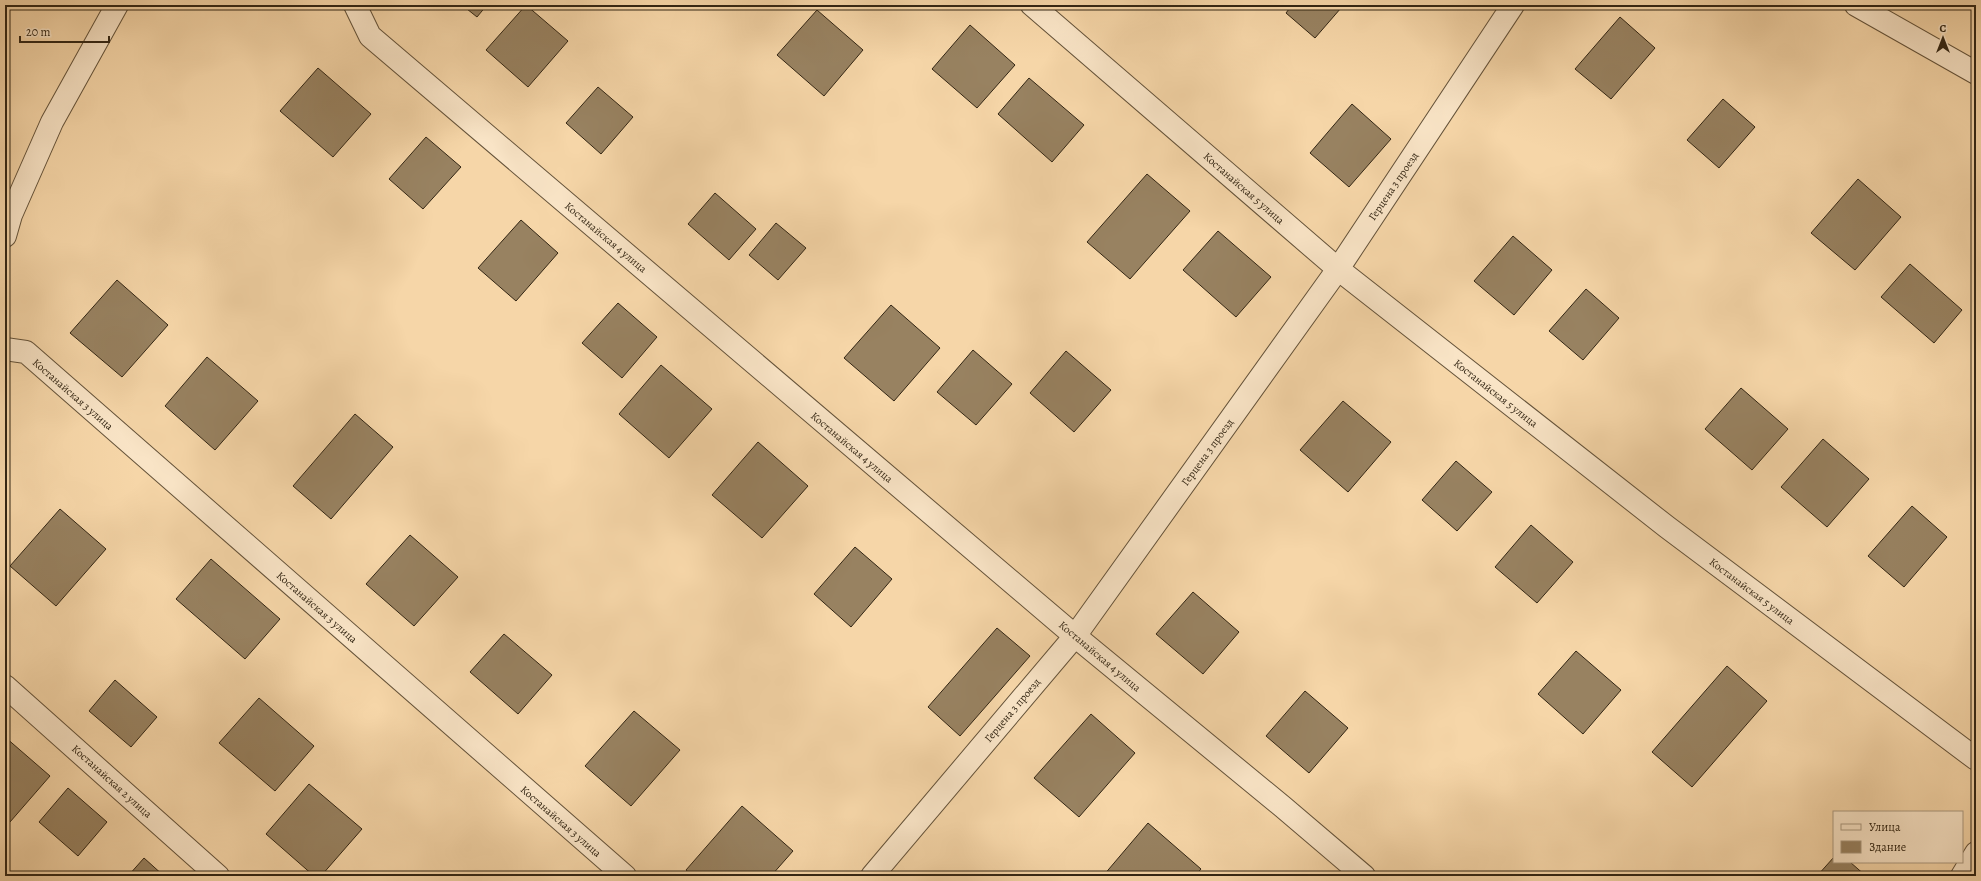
<svg xmlns="http://www.w3.org/2000/svg" width="1981" height="881" viewBox="0 0 1981 881" font-family="Alegreya,serif">
  <rect width="100%" height="100%" fill="#f6d6a8"/>
  <filter id="stains"><feTurbulence type="fractalNoise" baseFrequency=".005" numOctaves="4"/><feColorMatrix values="0 0 0 0 .2 0 0 0 0 .09 0 0 0 0 .02 0 0 0 .5 -.17"/></filter>
  <radialGradient id="worn" r=".72"><stop offset=".6" stop-color="#630" stop-opacity="0"/><stop offset="1" stop-color="#630" stop-opacity=".3"/></radialGradient>
  <g fill="#988261" stroke="#332614">
    <path d="M462,5H487L477,17Z"/>
    <path d="M526,5L568,41L528,87L486,50Z"/>
    <path d="M1292,5H1338L1341,8L1315,38L1286,13Z"/>
    <path d="M817,10L863,50L824,96L777,55Z"/>
    <path d="M1620,17L1655,48L1611,99L1575,69Z"/>
    <path d="M970,25L1015,65L977,108L932,69Z"/>
    <path d="M318,68L371,114L333,157L280,111Z"/>
    <path d="M1029,78L1084,125L1052,162L998,114Z"/>
    <path d="M598,87L633,117L601,154L566,123Z"/>
    <path d="M1723,99L1755,127L1719,168L1687,140Z"/>
    <path d="M1352,104L1391,139L1349,187L1310,153Z"/>
    <path d="M426,137L461,167L423,209L389,179Z"/>
    <path d="M1147,174L1190,211L1130,279L1087,242Z"/>
    <path d="M1858,179L1901,217L1855,270L1811,233Z"/>
    <path d="M715,193L756,229L729,260L688,224Z"/>
    <path d="M521,220L558,253L516,301L478,268Z"/>
    <path d="M776,223L806,248L778,280L749,255Z"/>
    <path d="M1218,231L1271,277L1236,317L1183,270Z"/>
    <path d="M1513,236L1552,270L1514,315L1474,281Z"/>
    <path d="M1910,264L1962,310L1934,343L1881,297Z"/>
    <path d="M117,280L168,325L122,377L70,333Z"/>
    <path d="M1586,289L1619,318L1583,360L1549,331Z"/>
    <path d="M618,303L657,337L622,378L582,343Z"/>
    <path d="M891,305L940,348L894,401L844,358Z"/>
    <path d="M973,350L1012,384L976,425L937,392Z"/>
    <path d="M1066,351L1111,390L1074,432L1030,393Z"/>
    <path d="M207,357L258,401L215,450L165,406Z"/>
    <path d="M661,365L712,409L669,458L619,414Z"/>
    <path d="M1741,388L1788,429L1752,470L1705,429Z"/>
    <path d="M1343,401L1391,442L1348,492L1300,450Z"/>
    <path d="M355,414L393,447L331,519L293,486Z"/>
    <path d="M1823,439L1869,479L1827,527L1781,487Z"/>
    <path d="M758,442L808,486L762,538L712,495Z"/>
    <path d="M1456,461L1492,492L1457,531L1422,500Z"/>
    <path d="M1912,506L1947,537L1904,587L1868,556Z"/>
    <path d="M60,509L106,549L56,606L10,566Z"/>
    <path d="M1531,525L1573,562L1537,603L1495,567Z"/>
    <path d="M410,535L458,577L414,626L366,584Z"/>
    <path d="M855,547L892,579L851,627L814,594Z"/>
    <path d="M211,559L280,619L245,659L176,599Z"/>
    <path d="M1193,592L1239,632L1203,674L1156,634Z"/>
    <path d="M997,628L1030,656L960,736L928,707Z"/>
    <path d="M504,634L552,675L518,714L470,672Z"/>
    <path d="M1576,651L1621,690L1583,734L1538,694Z"/>
    <path d="M1727,666L1767,701L1692,787L1652,752Z"/>
    <path d="M115,680L157,717L131,747L89,711Z"/>
    <path d="M1305,691L1348,728L1309,773L1266,736Z"/>
    <path d="M259,698L314,746L275,791L219,743Z"/>
    <path d="M634,711L680,750L631,806L585,766Z"/>
    <path d="M1091,714L1135,753L1079,817L1034,778Z"/>
    <path d="M5,737L50,776L10,822L5,818Z"/>
    <path d="M309,784L362,829L321,876H314L266,834Z"/>
    <path d="M68,788L107,822L78,856L39,822Z"/>
    <path d="M742,806L793,851L771,876H693L686,870Z"/>
    <path d="M1148,823L1201,869L1195,876H1103Z"/>
    <path d="M1834,857V862H1850L1866,876H1817Z"/>
    <path d="M144,858L164,876H128Z"/>
  </g>
  <g fill="none" stroke-linecap="round" stroke-linejoin="round">
    <defs>
      <g id="minor">
        <path d="M355,5L370,36L1075,636L1283,807L1364,876"/>
        <path d="M1032,5L1338,269L1667,527L1976,759"/>
        <path d="M1856,5L1976,73"/>
        <path d="M5,236L11,215L52,122L117,5"/>
        <path d="M5,349L26,352L625,876"/>
        <path d="M5,686L218,876"/>
        <path d="M872,876L1075,636L1338,269L1513,5"/>
        <path d="M1962,876L1976,853"/>
      </g>
    </defs>
    <use href="#minor" stroke="#645239" stroke-width="24"/>
    <use href="#minor" stroke="#f9e4c6" stroke-width="22"/>
  </g>
  <g text-anchor="middle" stroke-width="4" stroke-linejoin="round" paint-order="stroke">
    <g font-size="11" fill="#332614" stroke="#f9e4c6">
      <text transform="translate(1393 186) rotate(-56)" y="4">Герцена 3 проезд</text>
      <text transform="translate(1244 188) rotate(41)" y="4">Костанайская 5 улица</text>
      <text transform="translate(606 237) rotate(40)" y="4">Костанайская 4 улица</text>
      <text transform="translate(1496 393) rotate(38)" y="4">Костанайская 5 улица</text>
      <text transform="translate(73 394) rotate(41)" y="4">Костанайская 3 улица</text>
      <text transform="translate(852 447) rotate(40)" y="4">Костанайская 4 улица</text>
      <text transform="translate(1207 452) rotate(-54)" y="4">Герцена 3 проезд</text>
      <text transform="translate(1752 591) rotate(37)" y="4">Костанайская 5 улица</text>
      <text transform="translate(317 607) rotate(41)" y="4">Костанайская 3 улица</text>
      <text transform="translate(1100 656) rotate(40)" y="4">Костанайская 4 улица</text>
      <text transform="translate(1012 710) rotate(-50)" y="4">Герцена 3 проезд</text>
      <text transform="translate(112 781) rotate(42)" y="4">Костанайская 2 улица</text>
      <text transform="translate(561 821) rotate(41)" y="4">Костанайская 3 улица</text>
    </g>
  </g>
  <rect width="1981" height="881" fill="none" stroke="#f6d6a8" stroke-width="20"/>
  <rect x="6" y="6" width="1969" height="869" fill="none" stroke="#332614" stroke-width="2"/>
  <rect x="10" y="10" width="1961" height="861" fill="none" stroke="#332614"/>
  <rect x="1833" y="811" width="130" height="52" fill="#f9e4c6" stroke="#aa987f"/>
  <rect x="1841" y="824" width="20" height="6" fill="#f9e4c6" stroke="#aa987f"/>
  <text x="1869" y="831" font-size="12" fill="#332614">Улица</text>
  <rect x="1841" y="841" width="20" height="12" fill="#988261" stroke="#aa987f"/>
  <text x="1869" y="851" font-size="12" fill="#332614">Здание</text>
  <g transform="translate(1943 38)" stroke="#f9e4c6" stroke-width="3" paint-order="stroke">
  <path d="M0-3L7 15L0 10L-7 15Z" fill="#332614"/>
  <text y="-6" font-size="11" font-weight="bold" text-anchor="middle" fill="#332614">С</text>
  </g>
  <path d="M20 36v6h89v-6" fill="none" stroke="#332614" stroke-width="2"/>
  <text x="26" y="36" font-size="12" fill="#332614" stroke="#f9e4c6" stroke-width="3" paint-order="stroke">20 m</text>
  <rect width="100%" height="100%" filter="url(#stains)"/>
  <rect width="100%" height="100%" fill="url(#worn)"/>
</svg>
